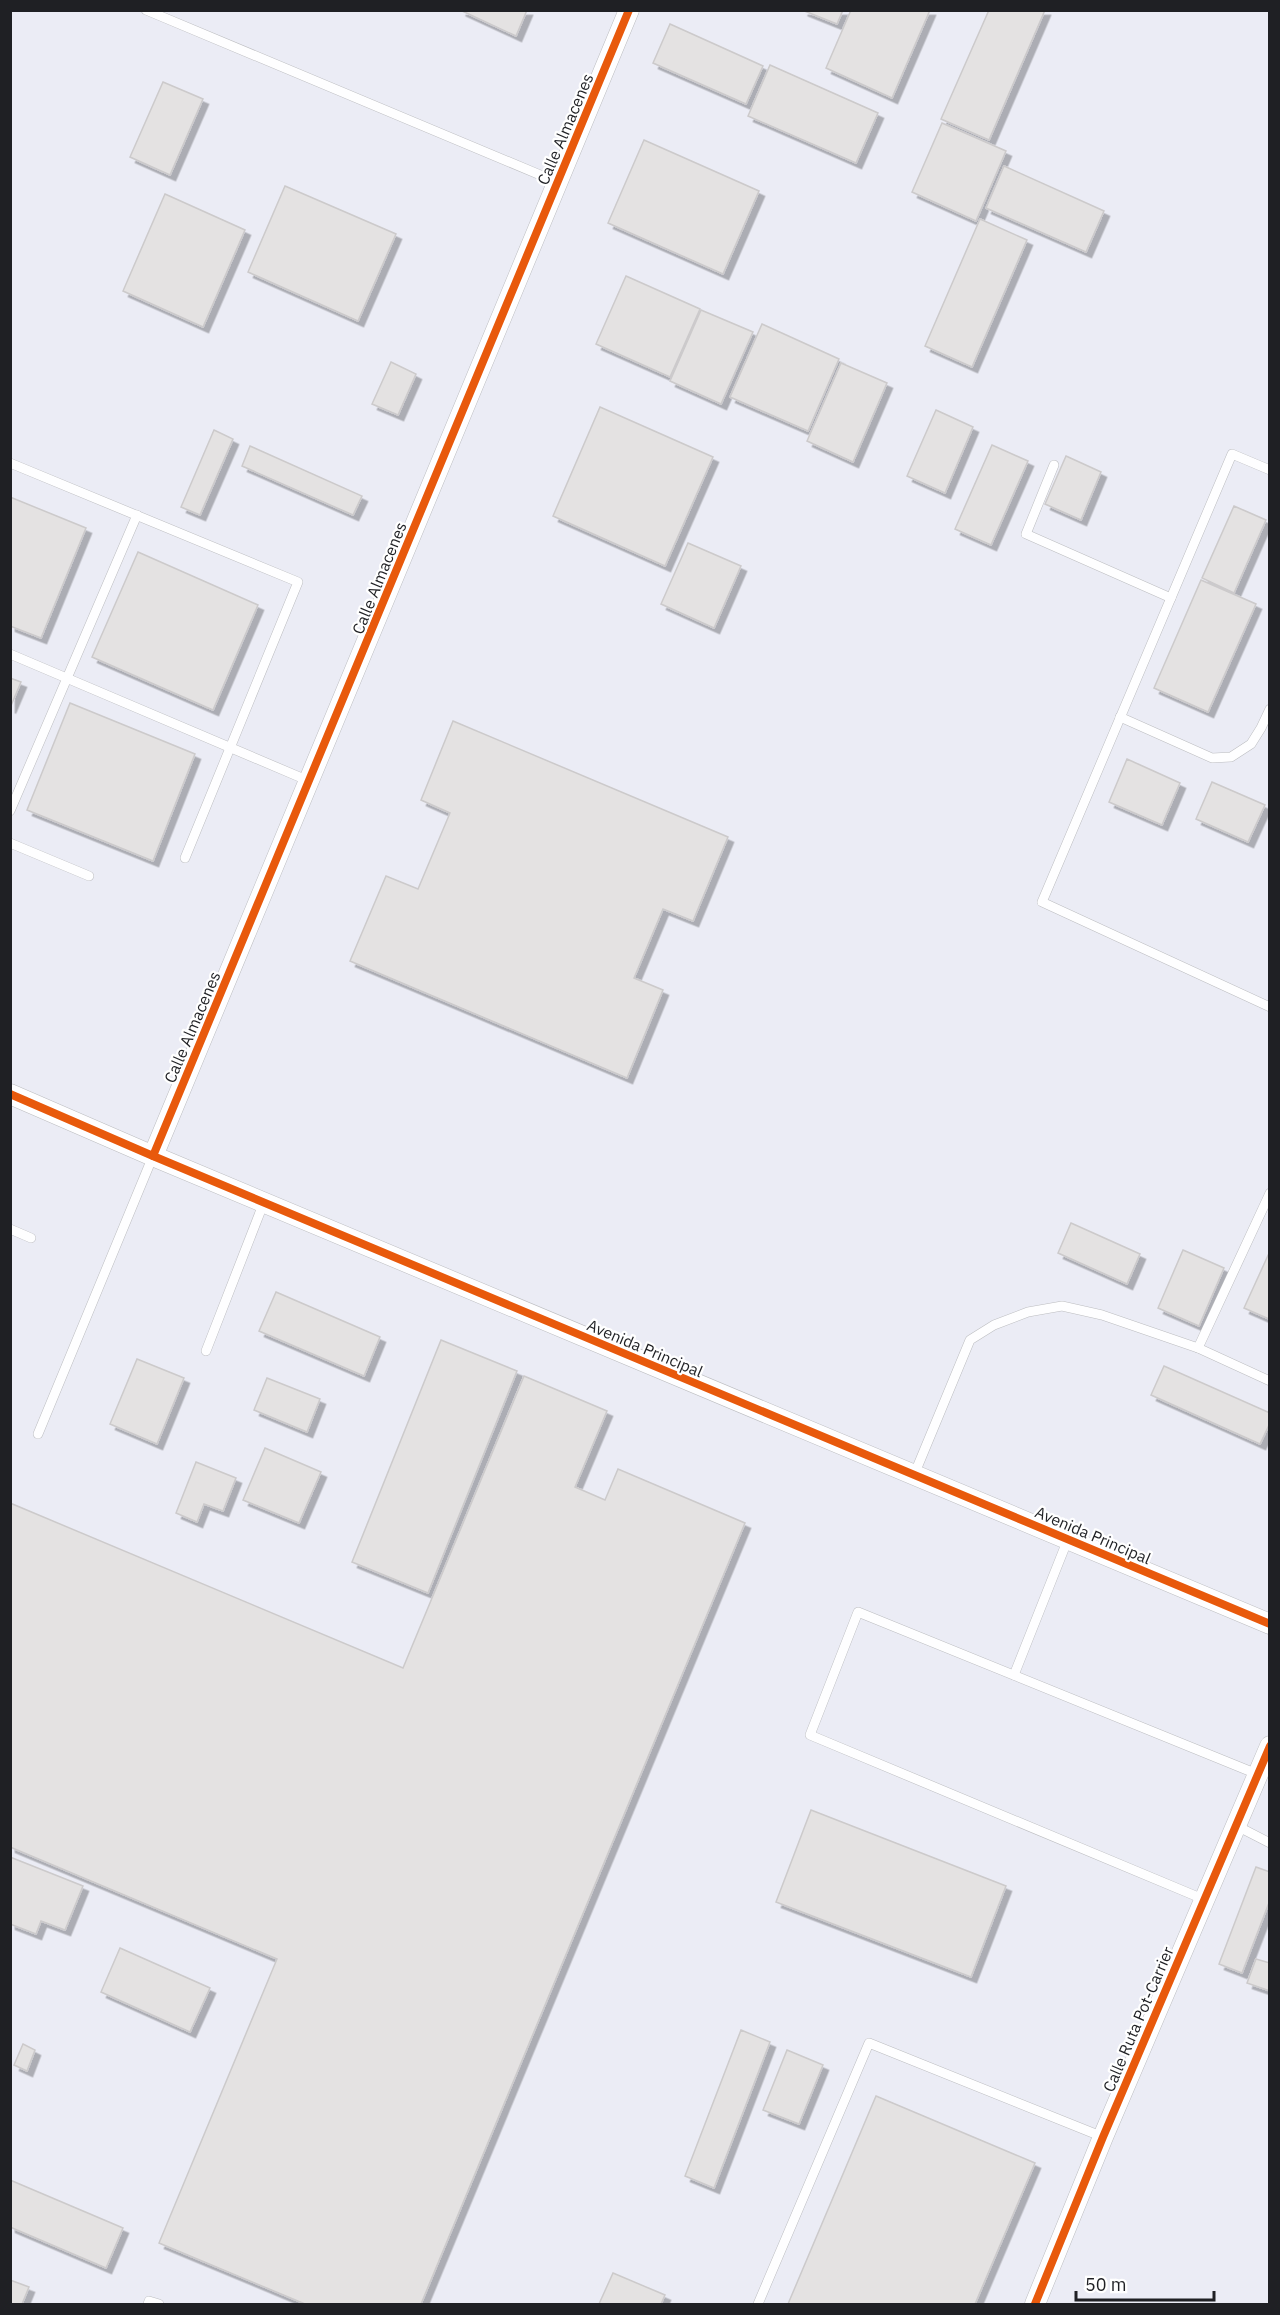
<svg xmlns="http://www.w3.org/2000/svg" width="1280" height="2315" viewBox="0 0 1280 2315" font-family="'IBM Plex Sans',sans-serif">
  <defs>
    <filter id="shadow"><feDropShadow dx="5.5" dy="5.5" stdDeviation="0" flood-color="#0004"/></filter>
  </defs>
  <rect width="100%" height="100%" fill="#fafbfd"/>
  <rect fill="#ebecf5" x="11" y="11" width="1258" height="2293"/>
  <g fill="#e4e2e2" stroke="#cccacb" stroke-width="1.5" filter="url(#shadow)">
    <path d="M460,10H527L516,36Z"/>
    <path d="M802,10H843L837,24Z"/>
    <path d="M851,10H930L892,98L826,68Z"/>
    <path d="M989,10H1045L989,140L941,119Z"/>
    <path d="M670,24L763,66L746,104L653,63Z"/>
    <path d="M770,65L878,113L856,163L748,116Z"/>
    <path d="M163,82L203,99L170,175L130,157Z"/>
    <path d="M942,123L1006,151L976,221L912,192Z"/>
    <path d="M644,140L759,191L723,274L608,223Z"/>
    <path d="M1004,166L1104,211L1086,252L986,208Z"/>
    <path d="M285,186L396,234L358,321L248,272Z"/>
    <path d="M165,194L245,230L203,327L123,291Z"/>
    <path d="M980,219L1027,240L972,367L925,346Z"/>
    <path d="M626,276L700,309L670,377L596,344Z"/>
    <path d="M701,310L753,332L721,404L670,381Z"/>
    <path d="M762,324L839,359L808,431L730,397Z"/>
    <path d="M391,362L416,374L398,415L372,404Z"/>
    <path d="M841,363L887,383L853,462L807,441Z"/>
    <path d="M600,407L713,457L665,566L553,516Z"/>
    <path d="M936,410L973,427L945,493L907,476Z"/>
    <path d="M214,430L233,439L200,515L181,507Z"/>
    <path d="M992,445L1028,461L991,545L955,529Z"/>
    <path d="M250,446L362,496L353,515L242,466Z"/>
    <path d="M1066,456L1101,472L1081,520L1045,504Z"/>
    <path d="M10,497L86,528L41,638L10,626Z"/>
    <path d="M1234,506L1266,520L1234,593L1202,578Z"/>
    <path d="M688,543L741,566L714,628L661,604Z"/>
    <path d="M138,552L258,605L213,710L92,657Z"/>
    <path d="M1201,580L1256,604L1208,712L1154,688Z"/>
    <path d="M10,678L21,682L10,708Z"/>
    <path d="M70,703L195,754L153,861L27,810Z"/>
    <path d="M453,721L728,837L693,921L663,909L634,978L663,990L627,1078L350,961L386,876L418,889L450,813L421,800Z"/>
    <path d="M1127,759L1180,783L1162,825L1109,802Z"/>
    <path d="M1212,782L1265,805L1248,842L1196,819Z"/>
    <path d="M1071,1223L1140,1254L1127,1284L1058,1253Z"/>
    <path d="M1183,1250L1224,1268L1199,1326L1158,1308Z"/>
    <path d="M1270,1251V1317L1269,1319L1244,1308Z"/>
    <path d="M276,1292L380,1337L364,1376L259,1331Z"/>
    <path d="M441,1340L517,1371L428,1593L352,1562Z"/>
    <path d="M137,1359L184,1378L157,1444L110,1424Z"/>
    <path d="M1164,1366L1270,1413V1423L1260,1444L1151,1395Z"/>
    <path d="M524,1376L607,1411L575,1487L605,1500L618,1469L745,1523L421,2304H305L159,2243L277,1959L10,1847V1503L403,1668Z"/>
    <path d="M267,1378L320,1399L307,1432L254,1410Z"/>
    <path d="M265,1448L321,1472L299,1523L243,1500Z"/>
    <path d="M196,1462L236,1478L223,1511L204,1504L197,1522L176,1513Z"/>
    <path d="M811,1810L1006,1886L971,1977L776,1902Z"/>
    <path d="M10,1857L83,1886L65,1930L41,1921L36,1934L10,1924Z"/>
    <path d="M1256,1867L1270,1872V1900L1242,1973L1219,1964Z"/>
    <path d="M120,1948L210,1988L190,2032L101,1992Z"/>
    <path d="M1256,1959L1270,1963V1991L1247,1983Z"/>
    <path d="M741,2030L770,2042L714,2188L685,2176Z"/>
    <path d="M23,2044L35,2050L27,2071L14,2065Z"/>
    <path d="M787,2050L823,2065L799,2124L763,2110Z"/>
    <path d="M876,2096L1035,2163L975,2304H788Z"/>
    <path d="M10,2180L123,2228L106,2268L10,2227Z"/>
    <path d="M613,2273L665,2295L661,2304H599Z"/>
    <path d="M10,2280L29,2287L22,2304H10Z"/>
  </g>
  <g fill="none" stroke-linecap="round" stroke-linejoin="round">
    <defs>
      <g id="lane">
        <path d="M146,10L557,182"/>
        <path d="M10,463L298,582L185,858"/>
        <path d="M1054,465L1026,534L1171,598"/>
        <path d="M1270,470L1232,454L1042,902L1270,1007"/>
        <path d="M10,654L309,781"/>
        <path d="M1120,717L1212,758L1231,757L1251,744L1261,728L1270,709"/>
        <path d="M10,811L137,515"/>
        <path d="M10,843L89,876"/>
        <path d="M10,1229L31,1238"/>
        <path d="M1198,1348L1270,1193"/>
        <path d="M206,1351L264,1202"/>
        <path d="M38,1434L153,1156"/>
        <path d="M914,1475L970,1340L994,1325L1028,1312L1062,1306L1102,1315L1198,1348L1270,1381"/>
        <path d="M1014,1675L1068,1539"/>
        <path d="M1235,1825L1270,1843"/>
        <path d="M1203,1899L810,1735L858,1612L1257,1774"/>
        <path d="M148,2304L149,2301L159,2304"/>
        <path d="M758,2304L869,2043L1103,2137"/>
      </g>
      <g id="street">
        <path d="M10,1094L153,1156L1270,1624"/>
        <path d="M153,1156L629,10"/>
        <path d="M1035,2304L1103,2137L1270,1746"/>
      </g>
    </defs>
    <use href="#lane" stroke="#bcbdc0" stroke-width="10"/>
    <use href="#street" stroke="#bcbdc0" stroke-width="21"/>
    <use href="#lane" stroke="#fefeff" stroke-width="9"/>
    <use href="#street" stroke="#fefeff" stroke-width="20"/>
    <defs>
      <g id="cycleway">
        <path d="M10,1094L153,1156L1270,1624"/>
        <path d="M153,1156L629,10"/>
        <path d="M1035,2304L1103,2137L1270,1746"/>
      </g>
    </defs>
    <use href="#cycleway" stroke="#fff" stroke-width="11"/>
    <use href="#cycleway" stroke="#e8590c" stroke-width="8"/>
  </g>
  <g text-anchor="middle" stroke-width="4.5" stroke-linejoin="round" paint-order="stroke">
    <g font-size="16" fill="#1f2024" stroke="#fff">
      <text transform="translate(565 129) rotate(-67)" y="6">Calle Almacenes</text>
      <text transform="translate(379 578) rotate(-68)" y="6">Calle Almacenes</text>
      <text transform="translate(192 1027) rotate(-67)" y="6">Calle Almacenes</text>
      <text transform="translate(645 1348) rotate(23)" y="6">Avenida Principal</text>
      <text transform="translate(1093 1535) rotate(23)" y="6">Avenida Principal</text>
      <text transform="translate(1138 2019) rotate(-67)" y="6">Calle Ruta Pot-Carrier</text>
    </g>
  </g>
  <rect width="1280" height="2315" fill="none" stroke="#1f2024" stroke-width="24"/>
  <path d="M1076 2291v9h138v-9" fill="none" stroke="#1f2024" stroke-width="3"/>
  <text x="1085" y="2291" font-size="18" fill="#1f2024" stroke="#ffffff" stroke-width="4.5" paint-order="stroke">50 m</text>
</svg>
